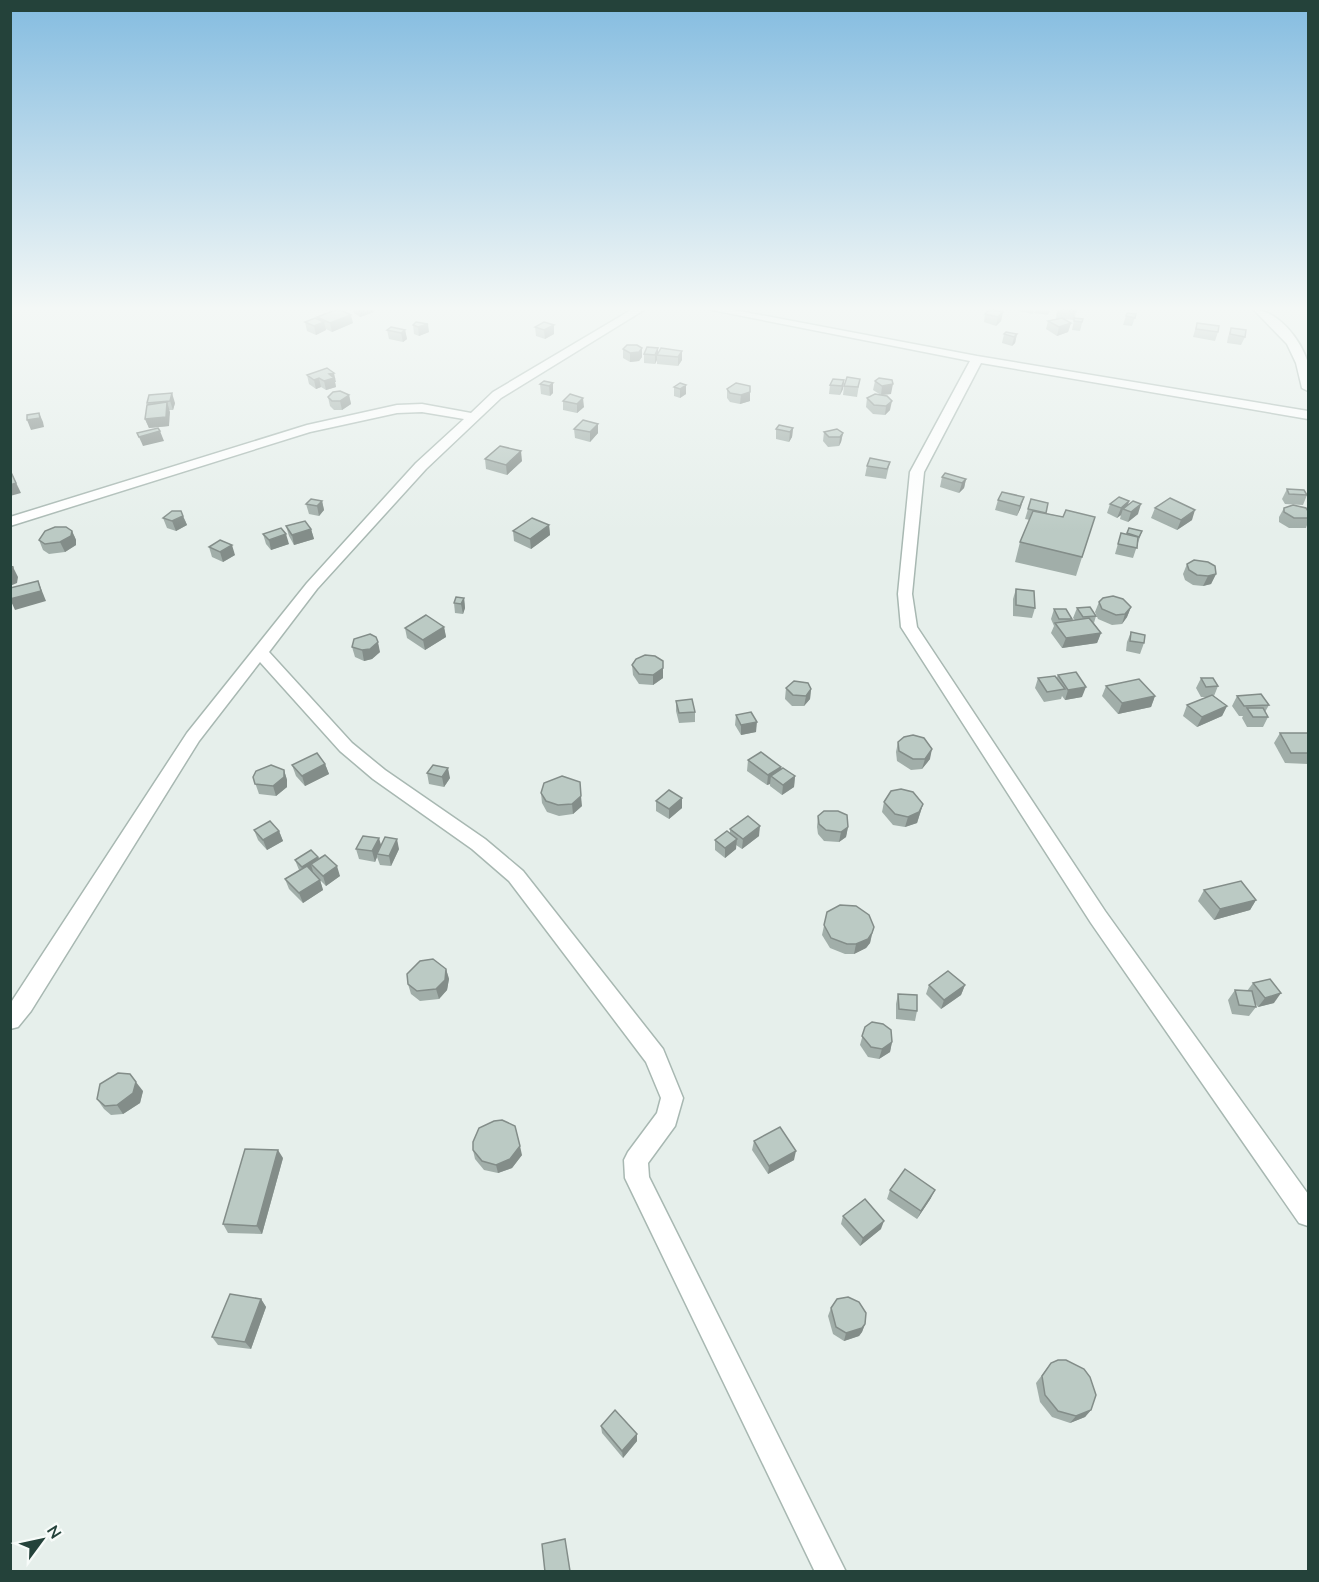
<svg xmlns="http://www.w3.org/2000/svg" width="1319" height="1582" viewBox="0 0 1319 1582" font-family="'Nunito Sans',sans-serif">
  <rect width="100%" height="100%" fill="#e6efeb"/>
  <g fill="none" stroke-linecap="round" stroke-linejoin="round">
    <defs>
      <g id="street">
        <path d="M631,310H644L501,398L426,469L317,589L269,652L352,743L385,770L485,839L523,871L663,1049L683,1098L675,1126L648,1163L649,1177L846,1572H815L625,1178L624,1160L628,1152L657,1113L661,1098L646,1062L509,881L472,849L373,779L340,751L260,662L199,741L31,1011L18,1027L10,1029V1004L187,733L307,583L416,463L464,419L422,412L397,413L310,432L10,526V517L307,425L397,405L422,404L471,413L493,392Z"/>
        <path d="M712,310H734L977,356L1308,411V419L981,363L924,472L912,594L917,627L1105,911L1308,1194V1226L1299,1223L1091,923L901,627L898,594L910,472L970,361Z"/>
        <path d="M1254,310C1278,310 1301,340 1308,363C1310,372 1308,382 1308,391L1302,388L1296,363L1287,344Z"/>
      </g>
    </defs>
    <use href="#street" stroke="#a8b8b2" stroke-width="3"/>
    <use href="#street" fill="#fff" fill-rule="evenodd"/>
  </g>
  <g fill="#a1aea9">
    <path d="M353,310H373L374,312L360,317L354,313Z"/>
    <path d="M1018,310H1034L1033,314L1018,311Z"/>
    <path d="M1035,310H1050L1048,315L1034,313Z"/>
    <path d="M1057,310H1076L1075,318L1083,319L1080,331L1072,330L1074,320L1064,319L1071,323L1068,332L1057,336L1046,329L1048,321L1056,319Z"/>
    <path d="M1003,312L1001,321L996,326L984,322L985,314Z"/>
    <path d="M1127,313L1136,314L1132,326L1123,325Z"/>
    <path d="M317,317L353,323L332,332L326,329V330L316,335L307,331L305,322L318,319Z"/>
    <path d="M1197,323L1218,332L1215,341L1193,337Z"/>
    <path d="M413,325L429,332L419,336L414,334Z"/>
    <path d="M554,325V334L545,339L536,336L535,327Z"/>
    <path d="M1231,328L1245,337L1241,345L1227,343L1228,337Z"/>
    <path d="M387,330H405L407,339L403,342L389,339Z"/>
    <path d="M1004,334H1017L1015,343L1012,346L1002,343Z"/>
    <path d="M642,348V357L639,361L630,362L623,358V349Z"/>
    <path d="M682,351V360L678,366L657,364V360L655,364L644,363V354Z"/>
    <path d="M307,375L336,382H335L336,387L326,390L321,387L316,389L309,384Z"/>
    <path d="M879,378L891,394L881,395L873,390L875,381Z"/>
    <path d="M860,379L857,397L843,395L844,386Z"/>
    <path d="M844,380L843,389L840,395L829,394L830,385Z"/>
    <path d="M553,383V393L550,396L541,394L540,384Z"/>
    <path d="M736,383L750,401L740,404L730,402L727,398V389Z"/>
    <path d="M686,385V394L680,398L674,396V387Z"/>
    <path d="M570,394L584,407L577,413L563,410V401Z"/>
    <path d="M149,395L175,403L173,410H169V426L149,428L145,419L148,405L147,403Z"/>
    <path d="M349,395L351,404L342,410H334L330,406L328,397Z"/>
    <path d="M887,396L890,410L885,415L873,414L866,407L867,398Z"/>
    <path d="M598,424V433L590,442L575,438L574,429Z"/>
    <path d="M793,428L792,437L789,442L776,439V429Z"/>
    <path d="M824,432L843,433L841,442L839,446L828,447L823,441Z"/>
    <path d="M485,459L522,461L507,475L486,469Z"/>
    <path d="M890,462L886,479L865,476L867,466Z"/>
    <path d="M942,477L966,479L964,488L959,493L940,487Z"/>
    <path d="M1287,489L1307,495L1303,505L1285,504L1282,499Z"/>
    <path d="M1002,492L1021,507L1017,516L995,510L998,500Z"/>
    <path d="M322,501L324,510L319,516L309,514L306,504Z"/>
    <path d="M1129,501L1128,505L1138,514L1128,522L1120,519L1121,515L1117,518L1107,513L1110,504Z"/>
    <path d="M1155,508L1192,520L1177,530L1151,518Z"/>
    <path d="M1284,508L1308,518V522L1306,528H1289L1279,522V517Z"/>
    <path d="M1028,509L1063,517H1095L1076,576L1015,562L1020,542L1030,520L1025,519Z"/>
    <path d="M183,516L187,525L176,531L167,528L163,518Z"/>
    <path d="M549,525L550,535L531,549L514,541L513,531Z"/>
    <path d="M286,526L311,529L314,539L294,545L289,536Z"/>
    <path d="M1129,528L1142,531L1133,558L1115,554L1121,533L1126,534Z"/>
    <path d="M72,531L76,540V545L65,552L49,554L43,550L39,540Z"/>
    <path d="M263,534L289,544L271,550L266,544Z"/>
    <path d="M209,547L235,555L223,562L212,557Z"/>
    <path d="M1187,564L1216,574L1211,584L1203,586L1193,585L1185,580L1183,574Z"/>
    <path d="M1016,589L1035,608L1032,618L1013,616V599Z"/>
    <path d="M464,598L465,608L463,614L455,613L454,603Z"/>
    <path d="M1099,602L1131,607L1127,617L1122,624L1112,625L1098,619L1095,612Z"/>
    <path d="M1077,608L1096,616L1094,623L1101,633L1097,643L1062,648L1051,633L1054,626L1051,619L1054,609L1072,619L1071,621L1075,620L1073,618Z"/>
    <path d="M444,627L446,637L425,650L407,638L405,628Z"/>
    <path d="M1131,632L1144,643L1140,654L1126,651L1127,642Z"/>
    <path d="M352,647L380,652L372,659L364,661L355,657Z"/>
    <path d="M632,665L663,678L653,685L639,684L633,675Z"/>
    <path d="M1058,675L1082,697L1065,700L1062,696L1061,699L1044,702L1035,688L1038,678L1057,677Z"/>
    <path d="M1201,678L1218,686L1214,696L1227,706L1222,716L1197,727L1183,716L1187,705L1207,697H1201L1196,688Z"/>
    <path d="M1106,686L1155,696L1151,707L1118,714L1102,696Z"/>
    <path d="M786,688L811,689L810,699L804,706H792L785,699Z"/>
    <path d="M1237,696L1269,705L1265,712L1268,717L1263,727H1247L1242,718L1243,716H1239L1232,706Z"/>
    <path d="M676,701L695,712V722L679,723L676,711Z"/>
    <path d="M736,715L756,732L741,735L735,725Z"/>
    <path d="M1280,733H1308V764L1285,763L1274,743Z"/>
    <path d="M898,742L930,759L922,769L911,770L897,761L896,752Z"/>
    <path d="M748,760L781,767V769L795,776L794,787L782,795L770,786V784L767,785L747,771Z"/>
    <path d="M325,764L329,774L305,786L296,776L292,765Z"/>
    <path d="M284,770L287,780V787L276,796L259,794L253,777Z"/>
    <path d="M427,773L450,778L444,787L429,784Z"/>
    <path d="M541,793L582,806L573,814L559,816L547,812L542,803Z"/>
    <path d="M656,801L682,808L669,819L656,811Z"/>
    <path d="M884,802L923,804L917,823L905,827L893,825L882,812Z"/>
    <path d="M818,816L848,827L846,837L839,842L824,841L818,834L817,827Z"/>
    <path d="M730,829L759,836L742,849L736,845V849L725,858L715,850V840L730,833Z"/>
    <path d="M254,830L279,831L283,841L267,850L258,840Z"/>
    <path d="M356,849H399L391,866L380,865L377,857L375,862L359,859Z"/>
    <path d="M318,857L319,859L340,876L326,886L315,875L320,880L323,890L303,903L289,889L285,879L299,870L295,860Z"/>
    <path d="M1204,890L1256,900L1250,910L1214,920L1198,901Z"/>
    <path d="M827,912L874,927L870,943L866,948L854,954H845L830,948L822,935Z"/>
    <path d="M446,969L449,979L447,990L439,999L420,1001L411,994L408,984Z"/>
    <path d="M1253,983L1274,1003L1258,1007L1255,1003L1256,1007L1249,1016L1232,1014L1228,1000L1235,990L1247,991Z"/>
    <path d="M929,985H965L961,995L941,1009L926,994Z"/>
    <path d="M898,994L917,1011L915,1021L896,1019V1004Z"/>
    <path d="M865,1027L892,1042L890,1052L879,1059L868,1057L860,1045Z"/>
    <path d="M143,1091L140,1103L123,1114L111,1115L104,1109L97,1099Z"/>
    <path d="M754,1141L794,1160L768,1174L752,1150Z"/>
    <path d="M473,1150L522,1155L512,1168L498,1173L484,1170L475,1159Z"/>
    <path d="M283,1158L262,1234L228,1233L223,1224Z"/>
    <path d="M890,1190L931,1198L917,1219L887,1199Z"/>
    <path d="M843,1216L881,1229L860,1246L841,1224Z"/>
    <path d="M261,1299L266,1307L251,1349L218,1345L212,1337Z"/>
    <path d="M831,1308L865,1324L862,1332L859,1336L844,1341L833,1334L828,1316Z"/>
    <path d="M1051,1363L1091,1410L1085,1417L1070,1423L1052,1417L1040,1402L1036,1383Z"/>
    <path d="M601,1426L637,1434V1441L623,1458L602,1433Z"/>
  </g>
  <g fill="#838d89">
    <path d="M359,310H373L374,312L360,317Z"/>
    <path d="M1003,312L1001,321L996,326L998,317Z"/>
    <path d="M351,315L353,323L332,332L330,323Z"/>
    <path d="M324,322L326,330L316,335L314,326Z"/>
    <path d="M1071,323L1068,332L1057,336L1059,327Z"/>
    <path d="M428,324L429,332L419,336L418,327Z"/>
    <path d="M554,325V334L545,339L544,330Z"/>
    <path d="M405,330L407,339L403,342L401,333Z"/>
    <path d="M1017,334L1015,343L1012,346L1014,337Z"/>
    <path d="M642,348V357L639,361L630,362V353Z"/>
    <path d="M658,348V355H657V360L655,364V355Z"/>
    <path d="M682,351V360L678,366V357Z"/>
    <path d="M334,373L336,382H335L336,387L326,390L324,381L329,374Z"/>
    <path d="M319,378L321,387L316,389L314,380Z"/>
    <path d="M844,380L843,389L840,395L842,386Z"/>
    <path d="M553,383V393L550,396L549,386Z"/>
    <path d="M893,384L891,394L881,395L882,386Z"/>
    <path d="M686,385V394L680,398V389Z"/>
    <path d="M750,392V401L740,404L741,395Z"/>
    <path d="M172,393L175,403L173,410L170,401Z"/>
    <path d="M349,395L351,404L342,410L340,401Z"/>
    <path d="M583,398L584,407L577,413V404Z"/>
    <path d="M892,401L890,410L885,415L886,406Z"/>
    <path d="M167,402L170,412L169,426L149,428L145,419Z"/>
    <path d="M39,413L43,422L44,427L31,430L27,420Z"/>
    <path d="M598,424V433L590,442V432Z"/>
    <path d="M793,428L792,437L789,442L790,432Z"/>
    <path d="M160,431L164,441L143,446L139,437Z"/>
    <path d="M843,433L841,442L839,446L840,437Z"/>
    <path d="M521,451L522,461L507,475L506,465Z"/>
    <path d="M10,470L21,493L10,496Z"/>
    <path d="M966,479L964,488L959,493L962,483Z"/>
    <path d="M1024,497L1021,507L1017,516L1020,506Z"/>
    <path d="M322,501L324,510L319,516L317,506Z"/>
    <path d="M1129,501L1126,510L1123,509L1121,515L1117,518L1121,508Z"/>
    <path d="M1141,504L1138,514L1128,522L1131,512Z"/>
    <path d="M1195,510L1192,520L1177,530L1181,520Z"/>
    <path d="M183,516L187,525L176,531L172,521Z"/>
    <path d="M549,525L550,535L531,549L530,539Z"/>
    <path d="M311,529L314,539L294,545L292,535Z"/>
    <path d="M72,531L76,540V545L65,552L60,542Z"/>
    <path d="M286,534L289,544L271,550L269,540Z"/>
    <path d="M232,545L235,555L223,562L220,552Z"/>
    <path d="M13,567L18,577L17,583L10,586V574Z"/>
    <path d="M1216,574L1211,584L1203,586L1208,576Z"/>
    <path d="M38,581L46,601L15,610L10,599Z"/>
    <path d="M464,598L465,608L463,614L461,604Z"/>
    <path d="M1131,607L1127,617L1122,624L1125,614Z"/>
    <path d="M444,627L446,637L425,650L423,640Z"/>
    <path d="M1101,633L1097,643L1062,648L1066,638Z"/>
    <path d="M378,642L380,652L372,659L364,661L362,650Z"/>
    <path d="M663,668V678L653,685V675Z"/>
    <path d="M1086,687L1082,697L1065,700L1068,690Z"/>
    <path d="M811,689L810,699L804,706L806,696Z"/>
    <path d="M1155,696L1151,707L1118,714L1122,703Z"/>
    <path d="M1227,706L1222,716L1197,727L1202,717Z"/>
    <path d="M757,722L756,732L741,735V725Z"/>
    <path d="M932,749L930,759L922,769L925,759Z"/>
    <path d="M325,764L329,774L305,786L302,776Z"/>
    <path d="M781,767L780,777L771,776L770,784L767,785L768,775Z"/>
    <path d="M448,768L450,778L444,787L442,777Z"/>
    <path d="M284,770L287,780V787L276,796L273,786Z"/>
    <path d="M795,776L794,787L782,795L783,785Z"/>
    <path d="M581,796L582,806L573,814L572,804Z"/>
    <path d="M682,798V808L669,819V809Z"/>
    <path d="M923,804L917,823L905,827L908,817Z"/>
    <path d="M760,826L759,836L742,849L743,839Z"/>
    <path d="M848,827L846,837L839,842L841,832Z"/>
    <path d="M279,831L283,841L267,850L263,840Z"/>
    <path d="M379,838L382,848L377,854V857L375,862L372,851Z"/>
    <path d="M397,839L399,849L391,866L389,856Z"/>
    <path d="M737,839L736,849L725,858V848Z"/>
    <path d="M318,857L321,867L311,864L313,872L305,877L302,867Z"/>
    <path d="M337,866L340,876L326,886L323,876Z"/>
    <path d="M320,880L323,890L303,903L299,893Z"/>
    <path d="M1256,900L1250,910L1214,920L1220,909Z"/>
    <path d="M872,933L870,943L866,948L854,954L856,944Z"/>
    <path d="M446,969L449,979L447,990L439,999L436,989Z"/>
    <path d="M965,985L961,995L941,1009L944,1000Z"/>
    <path d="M1281,993L1274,1003L1258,1007L1265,998Z"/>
    <path d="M892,1042L890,1052L879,1059L882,1049Z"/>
    <path d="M136,1082L143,1091L140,1103L123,1114L117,1105Z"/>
    <path d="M520,1146L522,1155L512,1168L498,1173L496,1165Z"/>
    <path d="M278,1150L283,1158L262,1234L257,1226Z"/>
    <path d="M796,1151L794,1160L768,1174L769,1166Z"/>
    <path d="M935,1190L931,1198L917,1219L921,1211Z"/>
    <path d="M884,1221L881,1229L860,1246L863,1238Z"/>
    <path d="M261,1299L266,1307L251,1349L245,1342Z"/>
    <path d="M865,1324L862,1332L859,1336L844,1341L846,1333Z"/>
    <path d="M1091,1410L1085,1417L1070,1423L1076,1416Z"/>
    <path d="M637,1434V1441L623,1458L622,1451Z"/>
  </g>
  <g fill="#bbcac4" stroke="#838d89" stroke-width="1.5">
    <path d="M335,310H341L351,315L330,323L317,317Z"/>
    <path d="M989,310H994L1003,312L998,317L985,314Z"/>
    <path d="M1061,310H1076V312Z"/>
    <path d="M1127,313L1136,314L1135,318L1126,316Z"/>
    <path d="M315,318L324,322L314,326L305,322Z"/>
    <path d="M1062,318L1071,323L1059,327L1048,321Z"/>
    <path d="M1074,318L1083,319L1082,322L1074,321Z"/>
    <path d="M416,322L428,324L418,327L413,325Z"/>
    <path d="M544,322L554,325L544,330L535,327Z"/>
    <path d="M1197,323L1219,326L1218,332L1196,329Z"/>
    <path d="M391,327L405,330L401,333L387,330Z"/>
    <path d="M1231,328L1246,330L1245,337L1230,334Z"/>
    <path d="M1006,332L1017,334L1014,337L1004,334Z"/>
    <path d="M627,345H637L642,348L639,352L630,353L623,349Z"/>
    <path d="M647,347L658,348L655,355L644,354Z"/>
    <path d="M661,348L682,351L678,357L657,355Z"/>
    <path d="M327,368L334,373L329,374L334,378L324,381L319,378L314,380L307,375Z"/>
    <path d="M847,377L860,379L858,387L844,386Z"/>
    <path d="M879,378L892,380L893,384L882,386L875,381Z"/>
    <path d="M833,379L844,380L842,386L830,385Z"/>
    <path d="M544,381L553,383L549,386L540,384Z"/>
    <path d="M680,383L686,385L680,389L674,387Z"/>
    <path d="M736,383L750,386V392L741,395L730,393L727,389Z"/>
    <path d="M340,391L349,395L340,401H332L328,397L333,392Z"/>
    <path d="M172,393L170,401L147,403L149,395Z"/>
    <path d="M570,394L583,398L577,404L563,401Z"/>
    <path d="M875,394L887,396L892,401L886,406L874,405L867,398Z"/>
    <path d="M167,402L166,417L145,419L147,405Z"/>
    <path d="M39,413L40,418L27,420V415Z"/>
    <path d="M583,420L598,424L590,432L574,429Z"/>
    <path d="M779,425L793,428L790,432L776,429Z"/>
    <path d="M158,428L160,431L139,437L137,433Z"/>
    <path d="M837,429L843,433L840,437H829L824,432Z"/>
    <path d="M500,446L521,451L506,465L485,459Z"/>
    <path d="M870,458L890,462L887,469L867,466Z"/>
    <path d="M10,470L16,483L10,485Z"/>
    <path d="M945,473L966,479L962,483L942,477Z"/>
    <path d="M1287,489L1304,490L1307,495L1289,494Z"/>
    <path d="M1002,492L1024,497L1020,506L998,500Z"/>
    <path d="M1119,497L1129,501L1121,508L1110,504Z"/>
    <path d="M1170,498L1195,510L1181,520L1155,508Z"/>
    <path d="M311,499L322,501L317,506L306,504Z"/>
    <path d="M1031,499L1048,503L1046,513L1028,509Z"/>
    <path d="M1133,501L1141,504L1131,512L1123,509Z"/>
    <path d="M1293,505L1306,508L1308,511V518H1294L1284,512V508Z"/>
    <path d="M1066,510L1095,517L1082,557L1020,542L1033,511L1063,517Z"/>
    <path d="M172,511H181L183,516L172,521L163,518Z"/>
    <path d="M532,518L549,525L530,539L513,531Z"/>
    <path d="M305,521L311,529L292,535L286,526Z"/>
    <path d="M55,527H66L72,531L71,536L60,542L45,544L39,540L45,531Z"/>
    <path d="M281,528L286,534L269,540L263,534Z"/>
    <path d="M1129,528L1142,531L1139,537L1127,533Z"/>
    <path d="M1121,533L1138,537L1137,548L1118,544Z"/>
    <path d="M220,540L232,545L220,552L209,547Z"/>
    <path d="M1194,560L1208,562L1215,566L1216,574L1208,576L1197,575L1189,570L1187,564Z"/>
    <path d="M10,566L13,567L12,573L10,574Z"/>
    <path d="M38,581L41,591L10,599V588Z"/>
    <path d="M1016,589L1034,591L1035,608L1016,605Z"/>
    <path d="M1113,596L1123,599L1131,607L1125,614L1116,615L1102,609L1099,602L1103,598Z"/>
    <path d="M456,597L464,598L461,604L454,603Z"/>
    <path d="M1090,607L1096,616L1083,617L1077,608Z"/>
    <path d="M1054,609H1066L1072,619H1059Z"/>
    <path d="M426,615L444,627L423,640L405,628Z"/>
    <path d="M1089,618L1101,633L1066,638L1055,623Z"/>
    <path d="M1131,632L1145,635L1144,643L1130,641Z"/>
    <path d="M370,634L376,637L378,642L370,649L362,650L352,647L354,639Z"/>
    <path d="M645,655L655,656L663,661V668L653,675L639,674L632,665L636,659Z"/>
    <path d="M1076,672L1086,687L1068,690L1058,675Z"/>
    <path d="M1055,676L1065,689L1047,692L1038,678Z"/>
    <path d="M1201,678H1213L1218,686L1206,687Z"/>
    <path d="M1139,679L1155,696L1122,703L1106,686Z"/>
    <path d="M794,681L808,683L811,689L806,696L793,695L786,688Z"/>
    <path d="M1261,694L1269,705L1244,706L1237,696Z"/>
    <path d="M1212,695L1227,706L1202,717L1187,705Z"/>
    <path d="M692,699L695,712L679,713L676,701Z"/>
    <path d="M1247,708H1263L1268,717H1253Z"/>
    <path d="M751,712L757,722L741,725L736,715Z"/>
    <path d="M1280,733H1308V753H1291Z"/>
    <path d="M913,735L924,738L932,749L925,759H913L899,751L898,742L904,737Z"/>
    <path d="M761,752L781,767L768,775L748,760Z"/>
    <path d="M317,753L325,764L302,776L292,765Z"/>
    <path d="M271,765L284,770V777L273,786L255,784L253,777L256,771Z"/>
    <path d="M433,765L448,768L442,777L427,773Z"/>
    <path d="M783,768L795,776L783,785L771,776Z"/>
    <path d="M562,776L580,782L581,796L572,804L558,805L546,801L541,793L544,783Z"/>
    <path d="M901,789L913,792L923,804L919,812L908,817L895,814L884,802L891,791Z"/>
    <path d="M669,790L682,798L669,809L656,801Z"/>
    <path d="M824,811H838L847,815L848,827L841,832L826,830L819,824L818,816Z"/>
    <path d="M748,816L760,826L743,839L730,829Z"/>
    <path d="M270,821L279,831L263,840L254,830Z"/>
    <path d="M727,831L737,839L725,848L715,840Z"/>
    <path d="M363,836L379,838L372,851L356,849Z"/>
    <path d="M385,837L397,839L389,856L377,854Z"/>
    <path d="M311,850L318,857L302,867L295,860Z"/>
    <path d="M325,855L337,866L323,876L311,864Z"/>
    <path d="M307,866L320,880L299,893L285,879Z"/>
    <path d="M1241,881L1256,900L1220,909L1204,890Z"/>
    <path d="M840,905L856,906L869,915L874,927L872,933L868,939L856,944H847L831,938L824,925L827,912Z"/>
    <path d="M433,959L446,969L445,980L436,989L417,991L408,984L407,974L420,961Z"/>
    <path d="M948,971L965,985L944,1000L929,985Z"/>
    <path d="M1270,979L1281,993L1265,998L1253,983Z"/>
    <path d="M1235,990L1252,991L1256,1007L1239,1005Z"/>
    <path d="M898,994L917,995V1011L899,1009Z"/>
    <path d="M872,1022L883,1024L891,1030L892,1042L882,1049L871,1047L862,1036L865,1027Z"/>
    <path d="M118,1073L130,1074L136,1082L133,1093L117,1105L105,1106L97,1099L100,1084Z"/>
    <path d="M502,1120L515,1126L520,1146L510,1159L496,1165L482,1161L473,1150V1142L479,1128L494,1121Z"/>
    <path d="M780,1127L796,1151L769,1166L754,1141Z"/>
    <path d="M245,1149L278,1150L257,1226L223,1224Z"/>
    <path d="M905,1169L935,1190L921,1211L890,1190Z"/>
    <path d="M865,1199L884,1221L863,1238L843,1216Z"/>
    <path d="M230,1294L261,1299L245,1342L212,1337Z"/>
    <path d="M848,1297L859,1302L866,1313L865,1324L862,1328L846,1333L836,1327L831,1308L837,1299Z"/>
    <path d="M1058,1360H1066L1084,1369L1090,1377L1096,1395L1091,1410L1076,1416L1058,1411L1045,1395L1042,1376L1051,1363Z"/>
    <path d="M615,1410L637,1434L622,1451L601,1426Z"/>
    <path d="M565,1539L570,1571L545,1572L542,1544Z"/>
  </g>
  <linearGradient id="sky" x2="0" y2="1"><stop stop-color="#84bce0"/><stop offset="0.58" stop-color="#f4f8f6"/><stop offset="1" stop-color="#f4f8f6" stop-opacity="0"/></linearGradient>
  <rect width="1319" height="532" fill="url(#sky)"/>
  <rect width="1319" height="1582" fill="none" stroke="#24423a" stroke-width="24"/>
  <g transform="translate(42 1540) rotate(57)" stroke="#f7fbf9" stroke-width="4.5" paint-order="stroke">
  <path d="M0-4.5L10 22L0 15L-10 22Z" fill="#24423a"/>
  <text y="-9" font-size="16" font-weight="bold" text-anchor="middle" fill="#24423a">N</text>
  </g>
</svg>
